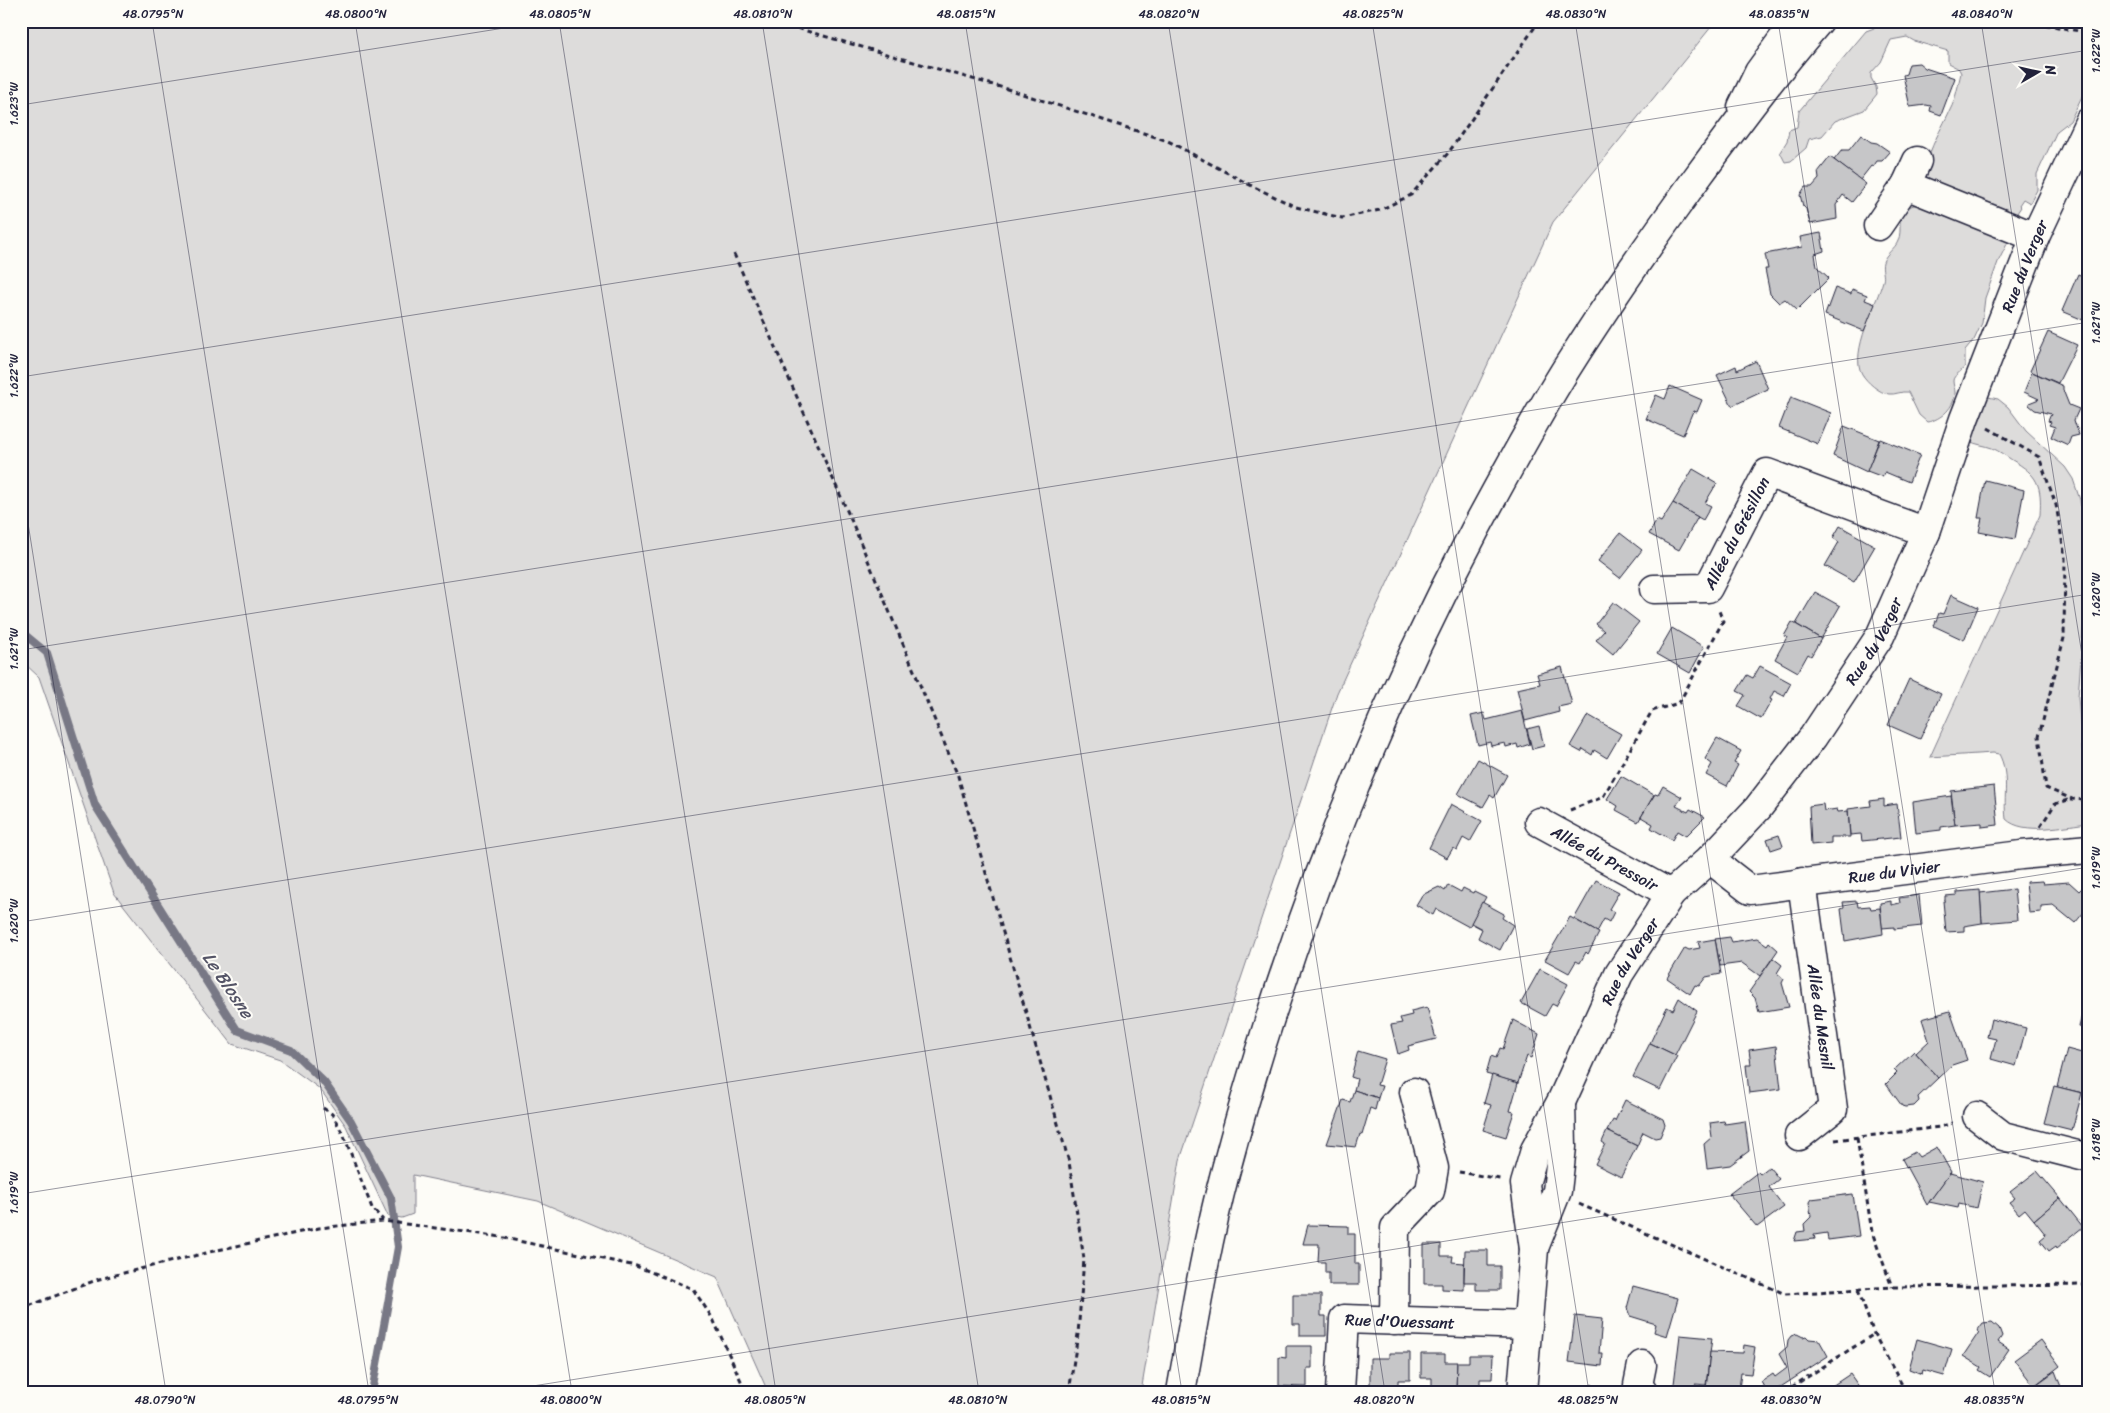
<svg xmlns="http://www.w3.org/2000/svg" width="2110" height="1413" viewBox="0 0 2110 1413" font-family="Sriracha,sans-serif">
  <rect width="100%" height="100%" fill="#fdfcf7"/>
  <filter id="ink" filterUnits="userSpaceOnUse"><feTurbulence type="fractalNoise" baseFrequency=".02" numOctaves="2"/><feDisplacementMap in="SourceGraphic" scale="10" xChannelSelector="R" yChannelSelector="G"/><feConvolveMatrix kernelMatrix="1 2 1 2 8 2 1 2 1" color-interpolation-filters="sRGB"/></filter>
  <g filter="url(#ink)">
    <g fill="#dddcdb" stroke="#807f8b">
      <path d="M21,21H1716L1553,222L1337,693L1180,1160L1141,1392H768L717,1277L538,1201L413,1175V1214L402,1218L388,1216L346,1126L320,1089L280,1060L232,1044L114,893L39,677L24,663L21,664Z"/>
      <path d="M1875,21H2089V82L2070,121L2057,131L2037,174V190L2030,203L2023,199L2019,205L2021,207L2013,219L1927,183C1921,159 1941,131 1950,110C1956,99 1958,85 1961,73L1959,69L1948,63V51L1914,41L1907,37L1891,40L1881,62L1871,73V78L1876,87L1877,94L1864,110L1835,121L1822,136L1809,139L1806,148L1791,161L1785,162L1780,152L1787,141L1789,130L1797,127L1799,111L1866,31L1874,28Z"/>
      <path d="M1920,203L2007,238L2008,242L1998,262L1985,298L1982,323L1974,340L1965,351V366C1962,372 1953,375 1953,381C1953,385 1955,389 1955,392C1955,407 1941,420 1927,422L1919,415L1908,392C1901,391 1895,395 1889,394C1879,393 1867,382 1862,374C1849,353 1877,303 1883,281C1885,275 1881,269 1883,262C1886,253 1895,249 1898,241C1903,228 1896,221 1905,208Z"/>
      <path d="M1988,397L1998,399L2008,407L2026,431L2065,467L2073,479L2080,500L2086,549V594L2078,697L2083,758L2089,767V823C2067,825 2023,836 2006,819C2003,797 2010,775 1999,754L1993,753L1930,757L2040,515C2042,485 2038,475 2012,460C2006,456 1999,451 1992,448C1984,445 1977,445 1969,441L1981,399Z"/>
    </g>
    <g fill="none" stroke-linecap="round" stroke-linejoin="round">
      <path stroke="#787885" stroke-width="8" d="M21,635L24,634L47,653L95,805L237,1030L291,1050L324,1082L351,1121L391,1198L398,1247L372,1392"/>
    </g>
    <g fill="#c6c6c8" stroke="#22223b">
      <path d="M1919,63L1925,68L1955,78L1941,115L1930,111L1931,106L1926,105L1910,107L1903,75L1906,74L1909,64Z"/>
      <path d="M1861,135L1871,142L1877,143L1890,152L1882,161H1877L1873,167L1871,166L1860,180L1834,160L1842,150H1849Z"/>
      <path d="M1830,157L1866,184L1852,202L1843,195L1836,205L1837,219L1810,224L1806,209L1803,206L1800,195L1805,187H1812L1819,179L1818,172Z"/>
      <path d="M1821,233L1824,251L1815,254L1817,267L1829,278L1797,310L1785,299L1779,303L1770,294L1765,269H1768L1765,254L1802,247L1800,237Z"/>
      <path d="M2078,274L2089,279L2088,322L2062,311Z"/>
      <path d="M1835,288L1851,294L1852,289L1867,295L1865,300L1875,304L1864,331L1825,315Z"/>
      <path d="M2048,332L2077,345L2058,383L2030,371Z"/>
      <path d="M1756,361L1768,389L1732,406L1717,375L1736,366L1737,370Z"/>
      <path d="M2032,372L2063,386V390L2069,405L2079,409L2074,420L2079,435L2071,437L2068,445L2051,437L2055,427L2049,425L2051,422L2048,421L2051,414L2035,410L2029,405V403L2039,399L2024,392Z"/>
      <path d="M1670,386L1702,400L1697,412L1693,411L1683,435L1646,419L1656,395L1665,399Z"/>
      <path d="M1791,397L1831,413L1818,444L1779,428Z"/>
      <path d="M1844,426L1879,440L1867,472L1833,456Z"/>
      <path d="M1880,439L1920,455L1909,482L1885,472L1883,477L1867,471Z"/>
      <path d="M1693,469L1717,483L1705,503L1711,506L1703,520L1673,503Z"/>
      <path d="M1985,480L2024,490L2015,539L1979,532L1982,518H1978Z"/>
      <path d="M1673,503L1698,517L1679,550L1649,534L1657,520L1661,522Z"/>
      <path d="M1840,526L1875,546L1854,582L1825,566L1839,542L1833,538Z"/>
      <path d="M1620,533L1642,550L1620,578L1598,561Z"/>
      <path d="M1815,592L1840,606L1821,639L1796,624Z"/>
      <path d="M1951,595L1978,607L1964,640L1934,626L1939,613L1943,614Z"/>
      <path d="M1613,602L1639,622L1613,654L1596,640L1604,631L1596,624Z"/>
      <path d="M1792,622L1821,639L1811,656L1808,654L1798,672L1775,659L1787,637L1784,636Z"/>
      <path d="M1672,628L1704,647L1690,673L1657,654Z"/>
      <path d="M1760,666L1791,683L1784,696L1774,691L1770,699L1772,700L1761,719L1738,706L1745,695L1737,691L1747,675L1753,678Z"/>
      <path d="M1562,667L1572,704L1558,707L1559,712L1525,721L1517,689L1540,684L1537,674Z"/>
      <path d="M1909,679L1941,694L1920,739L1888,725Z"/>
      <path d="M1522,711L1530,744L1518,748L1517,744L1506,747L1505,743L1491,746L1490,742L1478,745L1471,716L1484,713L1486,720Z"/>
      <path d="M1588,715L1621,734L1607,758L1594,750L1592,755L1583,749L1581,752L1570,746Z"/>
      <path d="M1539,726L1544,746L1532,749L1527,729Z"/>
      <path d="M1717,738L1741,751L1734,763L1738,765L1727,786L1706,775L1712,764L1705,759Z"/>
      <path d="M1478,759L1507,775L1494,798L1490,795L1483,807L1458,794Z"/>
      <path d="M1621,776L1654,795L1638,822L1616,810L1618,806L1607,799Z"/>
      <path d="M1663,786L1682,797L1676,806L1688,812L1690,809L1705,817L1686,836L1677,831L1672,840L1651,828L1653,824L1641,817L1655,794L1658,795Z"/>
      <path d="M1994,786L1998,825L1982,827V823L1955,825L1951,791Z"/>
      <path d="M1951,796L1955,825L1941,827V830L1916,833L1913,802Z"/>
      <path d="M1884,799V806L1897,804L1901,837L1862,841L1861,834L1850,835L1848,809L1871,806L1870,801Z"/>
      <path d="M1451,804L1482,821L1470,842L1463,838L1457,850L1453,848L1447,858L1429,848Z"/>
      <path d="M1823,804L1824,811L1837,809L1838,812L1848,811L1850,837H1831V843L1811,845L1809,806Z"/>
      <path d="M1779,835L1783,846L1771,850L1767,839Z"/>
      <path d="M1596,880L1619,892L1609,909L1614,912L1609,922L1604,919L1597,932L1574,919Z"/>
      <path d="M2042,881L2043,884L2069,882L2079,891L2082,888L2089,894V906L2075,923L2053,905L2041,906V912L2029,913L2026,882Z"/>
      <path d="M1448,885L1461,892L1463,888L1473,893L1474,891L1486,897L1469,927L1436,909L1433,915L1416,905L1422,895L1439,887L1445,891Z"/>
      <path d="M2014,889L2017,920L1982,923L1980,893Z"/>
      <path d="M1980,890L1982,923L1964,926V931L1946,932L1943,901H1945V896L1957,895V892Z"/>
      <path d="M1919,895L1922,926L1894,929V927L1882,928L1880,903L1891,901V905L1900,903L1899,898Z"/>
      <path d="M1857,901L1858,907L1870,906L1871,909L1880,908L1883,934L1845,941L1841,909L1844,908L1843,902Z"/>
      <path d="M1482,902L1504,914L1502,918L1513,925L1500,950L1478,938L1482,929L1471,923Z"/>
      <path d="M1570,917L1599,933L1588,954L1586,952L1580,963L1576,961L1569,973L1545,960Z"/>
      <path d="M1730,937L1732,942L1757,938L1767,945L1769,942L1778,950L1760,976L1742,963L1720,966L1715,939Z"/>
      <path d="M1715,939L1721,974L1706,977L1699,986L1695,985L1690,994L1667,978L1685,948L1689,950L1700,948L1698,942Z"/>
      <path d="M1773,958L1782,965L1777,973L1784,979L1782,983L1789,1007L1759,1012L1755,998L1749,992Z"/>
      <path d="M1540,969L1568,984L1556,1006L1552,1004L1545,1016L1521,1003Z"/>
      <path d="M2089,996V1029L2079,1027L2086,999H2088Z"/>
      <path d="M1679,998L1697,1011L1675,1055L1650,1043L1667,1007L1673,1010Z"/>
      <path d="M1427,1007L1436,1039L1408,1046L1409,1050L1398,1054L1391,1025L1402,1023L1400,1018L1412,1015L1411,1011Z"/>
      <path d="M1950,1011L1967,1060L1952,1065L1938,1078L1916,1053L1929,1041L1922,1019Z"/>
      <path d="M1991,1019L2026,1028L2016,1066L1991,1059L1996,1039L1987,1037Z"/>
      <path d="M1513,1020L1539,1034L1531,1058L1527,1056L1518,1083L1486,1074L1491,1056L1496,1058L1500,1048L1503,1049Z"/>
      <path d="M1650,1043L1677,1056L1660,1090L1633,1077Z"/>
      <path d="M1776,1046L1781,1089L1749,1093L1746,1065H1751L1749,1050Z"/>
      <path d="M2067,1049L2089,1055V1073L2083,1093L2057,1087Z"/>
      <path d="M1358,1051L1385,1059L1377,1085L1382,1086L1378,1098L1354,1090L1357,1079L1351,1077Z"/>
      <path d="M1914,1051L1938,1078L1918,1097L1919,1101L1914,1106L1905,1107L1902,1106L1886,1084L1897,1073L1894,1070Z"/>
      <path d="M1492,1075L1518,1083L1510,1111L1514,1112L1506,1137L1483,1130L1491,1105L1484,1103Z"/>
      <path d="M2054,1086L2082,1093L2072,1130L2044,1123Z"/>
      <path d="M1354,1090L1378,1098L1375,1110L1370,1108L1362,1135L1360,1134L1356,1147L1327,1144L1343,1100L1350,1102Z"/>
      <path d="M1625,1100L1663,1119L1665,1125L1660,1137L1655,1138L1643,1132L1637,1146L1607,1131L1613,1120L1615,1121Z"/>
      <path d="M1724,1121L1725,1124L1745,1121L1749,1151L1730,1165L1707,1168L1704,1144L1712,1137L1710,1123Z"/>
      <path d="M1607,1131L1637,1146L1621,1177L1595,1164L1605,1144L1602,1142Z"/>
      <path d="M1937,1147L1951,1172L1927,1205L1902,1159L1915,1152L1919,1157Z"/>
      <path d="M1769,1167L1779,1179L1769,1187L1784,1207L1757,1227L1729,1194L1758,1172L1760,1174Z"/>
      <path d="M2037,1171L2060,1198L2034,1220L2025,1209L2019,1214L2009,1202L2015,1198L2010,1192Z"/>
      <path d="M1950,1173L1983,1182L1977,1208L1959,1204L1958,1208L1929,1202Z"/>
      <path d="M1853,1194L1859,1236L1828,1240L1827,1233L1814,1235L1815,1239L1794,1241L1797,1232L1805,1231L1804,1224L1811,1217L1809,1202L1811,1199Z"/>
      <path d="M2060,1198L2083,1227L2057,1248L2056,1246L2049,1251L2040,1240L2046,1235L2034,1220Z"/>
      <path d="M1308,1225L1348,1226V1234H1355V1264H1359V1285H1329V1273H1325V1262H1318L1319,1244H1303Z"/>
      <path d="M1424,1244H1441V1256H1453L1452,1262L1464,1263V1290L1442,1289V1284H1424Z"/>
      <path d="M1465,1250H1488V1266H1500V1290H1476V1282H1464Z"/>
      <path d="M1633,1286L1678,1298L1667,1336L1654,1332L1656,1324L1630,1316L1627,1308Z"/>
      <path d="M1293,1295H1321V1316H1326V1336H1300V1324H1293Z"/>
      <path d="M1575,1316L1602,1319L1599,1353H1603L1602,1366L1569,1362Z"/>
      <path d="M1992,1322L1999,1328L2002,1336L1998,1342L2009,1349L1990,1377L1979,1370L1981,1367L1963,1356L1979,1332L1977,1331L1983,1323Z"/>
      <path d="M1797,1334L1803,1337L1806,1336L1809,1339L1819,1340L1828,1356L1773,1392H1767L1761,1382L1773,1374L1775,1377L1787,1368L1779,1354L1787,1347L1788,1340L1791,1336Z"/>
      <path d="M1680,1335L1712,1338L1706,1385L1695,1384L1694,1392H1673Z"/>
      <path d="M1917,1339L1952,1349L1944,1376L1923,1370L1922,1374L1909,1369Z"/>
      <path d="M2041,1340L2060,1366L2034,1386L2014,1360Z"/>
      <path d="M1744,1345L1755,1347L1751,1374L1741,1373L1739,1389L1721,1387V1391L1706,1389L1710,1352L1743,1353Z"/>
      <path d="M1286,1346H1312V1368H1307V1387L1279,1386V1357L1286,1358Z"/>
      <path d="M1389,1353H1410V1380H1398V1387L1370,1386V1358H1389Z"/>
      <path d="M1421,1354H1445V1362H1457L1456,1392H1432V1378H1421Z"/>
      <path d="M1469,1355H1493L1492,1379H1480V1392H1456L1457,1362H1469Z"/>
      <path d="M2055,1371L2063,1392H2039L2037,1384Z"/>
      <path d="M1850,1374L1862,1391L1865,1389L1867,1392H1827L1826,1390Z"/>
      <path d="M1592,1384L1600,1392H1576L1581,1387L1585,1391Z"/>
    </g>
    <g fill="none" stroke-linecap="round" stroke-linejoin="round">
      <defs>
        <g id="minor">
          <path d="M1742,107L1759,72L1796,21"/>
          <path d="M1906,185L2035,237"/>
          <path d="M1878,226L1906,185L1917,161"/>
          <path id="s1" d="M1654,589L1708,588L1767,473L1926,532"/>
          <path id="s2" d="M1539,822L1671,894"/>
          <path id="s3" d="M1710,859L1750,890L2021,855L2089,849"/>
          <path d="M1977,1116L2003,1136L2089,1158"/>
          <path d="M1799,1136L1833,1109L1802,882"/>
          <path d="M1394,1321L1395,1228L1430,1191L1434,1168L1414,1092"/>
          <path d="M1642,1365L1638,1385L1643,1392"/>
          <path id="s4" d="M1340,1392L1344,1319L1528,1325"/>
        </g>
        <g id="tertiary">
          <path d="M1534,1248L1557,1191L1562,1147L1561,1103"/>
          <path id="s5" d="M1522,1392L1534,1249L1525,1184L1535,1150L1561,1102L1619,974L1671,894L1710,859L1758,808L1813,737L1880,636L1926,532L1964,419L2035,237L2089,122"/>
        </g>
        <path id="secondary" d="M1181,1392C1194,1319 1206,1245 1225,1173C1284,948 1366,736 1475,530C1504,476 1533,422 1566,369C1607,304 1651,241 1696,179C1735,126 1775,72 1819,21"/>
      </defs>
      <use href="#minor" stroke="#22223b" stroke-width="31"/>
      <use href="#tertiary" stroke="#22223b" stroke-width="31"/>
      <use href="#secondary" stroke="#22223b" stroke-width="31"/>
      <g stroke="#22223b" stroke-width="3" stroke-dasharray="5 4" stroke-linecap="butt">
        <path d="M741,21L756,27L772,21"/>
        <path d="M772,21L1007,89L1168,141L1250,185L1296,207L1342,218L1380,210L1411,195L1449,152L1539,21"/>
        <path d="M2028,21L2089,33"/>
        <path d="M734,254L852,522L958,776L1069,1162L1084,1259L1078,1334L1069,1392"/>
        <path d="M1988,428L2039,457L2056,505L2065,557L2064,638L2039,736L2046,788L2072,799L2089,800"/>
        <path d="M1570,810L1603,797L1652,711L1679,703L1723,621L1719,611"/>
        <path d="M2040,827L2055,804L2071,799"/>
        <path d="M323,1108L332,1114L344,1136L372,1208L383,1220"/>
        <path d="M1857,1138L1872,1232L1892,1287"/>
        <path d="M1835,1140L1940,1127L1952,1123"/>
        <path d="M1459,1172L1500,1179"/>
        <path d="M1579,1204L1785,1294L1892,1287L2089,1285"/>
        <path d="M2085,1284L2089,1270"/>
        <path d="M1858,1290L1874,1334L1906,1392"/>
        <path d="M21,1309L99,1279L218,1250L319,1228L383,1221L495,1236L636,1266L693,1289L713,1319L746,1392"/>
        <path d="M1784,1392L1874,1334"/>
      </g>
      <use href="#minor" stroke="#fdfcf7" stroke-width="28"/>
      <use href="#tertiary" stroke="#fdfcf7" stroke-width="28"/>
      <use href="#secondary" stroke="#fdfcf7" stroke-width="28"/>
    </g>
  </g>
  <path fill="none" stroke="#22223b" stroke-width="1" stroke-opacity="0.45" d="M152,21L369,1392M355,21L572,1392M559,21L776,1392M762,21L979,1392M965,21L1182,1392M1168,21L1385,1392M1372,21L1589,1392M1575,21L1792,1392M1778,21L1995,1392M1981,21L2089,699M21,105L548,21M21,377L2089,50M21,479L166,1392M21,650L2089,322M21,922L2089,594M21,1194L2089,867M495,1392L2089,1139"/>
  <g text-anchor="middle" stroke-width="4" stroke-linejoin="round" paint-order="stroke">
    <g font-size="16" fill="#22223b" stroke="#fdfcf7">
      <text dy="6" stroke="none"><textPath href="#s5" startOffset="1266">Rue du Verger</textPath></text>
      <text dy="6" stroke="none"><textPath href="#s1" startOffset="116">Allée du Grésillon</textPath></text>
      <text dy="6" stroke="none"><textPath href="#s5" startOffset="861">Rue du Verger</textPath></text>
      <text dy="6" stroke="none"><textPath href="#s2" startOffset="75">Allée du Pressoir</textPath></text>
      <text dy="6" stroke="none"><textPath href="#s3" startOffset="196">Rue du Vivier</textPath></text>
      <text dy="6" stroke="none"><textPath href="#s5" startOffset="456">Rue du Verger</textPath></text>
      <text transform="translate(1821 1017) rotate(82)" y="6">Allée du Mesnil</text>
      <text dy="6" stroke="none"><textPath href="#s4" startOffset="129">Rue d'Ouessant</textPath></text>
    </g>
    <g font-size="18" font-style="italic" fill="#545466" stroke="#fdfcf7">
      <text transform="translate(228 985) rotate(56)" y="6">Le Blosne</text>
    </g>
  </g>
  <rect width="2110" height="1413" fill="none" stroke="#fdfcf7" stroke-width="55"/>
  <g transform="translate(2038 72) rotate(81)" stroke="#fdfcf7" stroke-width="4" paint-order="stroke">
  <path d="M0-4L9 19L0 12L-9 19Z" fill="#22223b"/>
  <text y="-8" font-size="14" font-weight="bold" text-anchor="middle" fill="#22223b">N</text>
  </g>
  <rect x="28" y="28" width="2054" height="1358" fill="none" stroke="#22223b" stroke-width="2"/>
  <g font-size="12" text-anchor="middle" fill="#22223b">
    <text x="153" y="18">48.0795°N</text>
    <text x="356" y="18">48.0800°N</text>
    <text x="560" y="18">48.0805°N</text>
    <text x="763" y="18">48.0810°N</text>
    <text x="966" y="18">48.0815°N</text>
    <text x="1169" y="18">48.0820°N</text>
    <text x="1373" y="18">48.0825°N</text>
    <text x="1576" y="18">48.0830°N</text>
    <text x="1779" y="18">48.0835°N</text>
    <text x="1982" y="18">48.0840°N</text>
    <text transform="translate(2096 51) rotate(-90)" y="4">1.622°W</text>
    <text transform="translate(14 104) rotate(-90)" y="4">1.623°W</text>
    <text transform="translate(2096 323) rotate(-90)" y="4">1.621°W</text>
    <text transform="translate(14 376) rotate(-90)" y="4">1.622°W</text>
    <text transform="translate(2096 595) rotate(-90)" y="4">1.620°W</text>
    <text transform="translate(14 649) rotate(-90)" y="4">1.621°W</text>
    <text transform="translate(2096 868) rotate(-90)" y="4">1.619°W</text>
    <text transform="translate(14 921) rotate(-90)" y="4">1.620°W</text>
    <text transform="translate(2096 1140) rotate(-90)" y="4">1.618°W</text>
    <text transform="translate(14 1193) rotate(-90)" y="4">1.619°W</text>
    <text x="165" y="1404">48.0790°N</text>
    <text x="368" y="1404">48.0795°N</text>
    <text x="571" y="1404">48.0800°N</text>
    <text x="775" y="1404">48.0805°N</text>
    <text x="978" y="1404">48.0810°N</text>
    <text x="1181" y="1404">48.0815°N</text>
    <text x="1384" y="1404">48.0820°N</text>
    <text x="1588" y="1404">48.0825°N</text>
    <text x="1791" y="1404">48.0830°N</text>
    <text x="1994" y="1404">48.0835°N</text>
  </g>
</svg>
